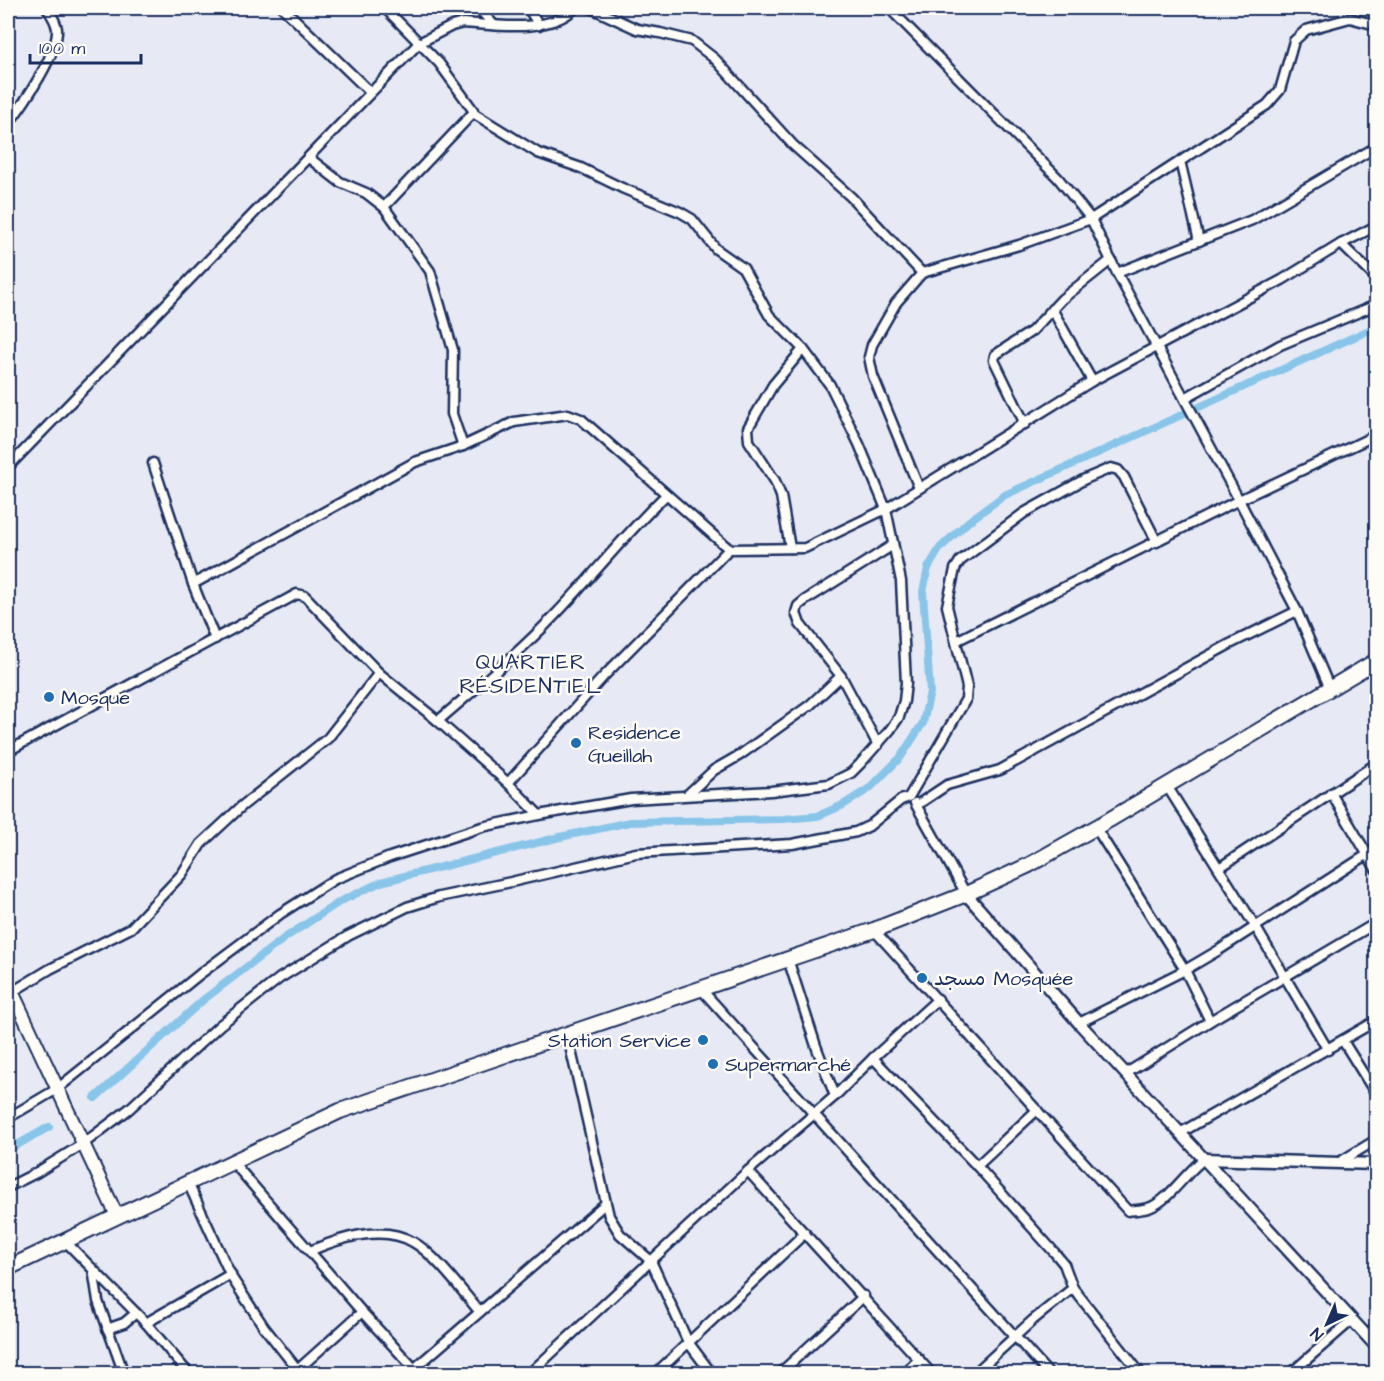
<svg xmlns="http://www.w3.org/2000/svg" width="1384" height="1381" viewBox="0 0 1384 1381" font-family="'Architects Daughter','Playpen Sans Arabic',sans-serif">
  <rect width="100%" height="100%" fill="#e7eaf5"/>
  <filter id="ink" filterUnits="userSpaceOnUse"><feTurbulence type="fractalNoise" baseFrequency=".0167" numOctaves="2"/><feDisplacementMap in="SourceGraphic" scale="12" xChannelSelector="R" yChannelSelector="G"/><feConvolveMatrix kernelMatrix="1 2 1 2 8 2 1 2 1" color-interpolation-filters="sRGB"/></filter>
  <g filter="url(#ink)">
    <g fill="none" stroke-linecap="round" stroke-linejoin="round">
      <g stroke="#89c5e9" stroke-width="8">
        <path d="M95,1098L203,1000L286,937L341,901L381,882L560,837L630,822L784,819L818,816L843,805L870,788L900,758L923,723L930,692L923,592L928,568L940,548L969,521L1005,495L1376,327"/>
        <path d="M8,1150L49,1127"/>
      </g>
      <defs>
        <g id="minor">
          <path d="M283,8L370,92"/>
          <path d="M478,8L494,25"/>
          <path d="M528,8L539,25"/>
          <path d="M591,8L637,29L660,33L692,41L715,59L793,145L851,197L922,273"/>
          <path d="M889,8L1058,178L1091,219L1117,273L1239,500L1297,611L1330,689"/>
          <path d="M8,124C23,105 59,52 57,29C56,21 51,14 47,8"/>
          <path d="M309,158L340,182L366,193L384,207L430,271L453,350L452,414L463,446"/>
          <path d="M1180,161L1199,241"/>
          <path d="M384,207L473,113"/>
          <path d="M1341,244L1376,278"/>
          <path d="M1117,273L1252,220L1376,147"/>
          <path d="M1052,309L1092,381"/>
          <path d="M1185,398L1280,345L1376,305"/>
          <path d="M1025,424L994,360L995,355L1032,331L1062,299L1111,260"/>
          <path d="M153,463L193,584L215,639"/>
          <path d="M8,467L419,43L452,26L463,23C497,25 549,34 575,8"/>
          <path d="M919,488L873,376L869,357L872,345L896,303L922,273L1019,245L1091,219L1267,105L1280,90L1294,41L1306,30L1350,18L1376,25"/>
          <path d="M790,548L781,496L775,481L749,441L748,428L773,385L803,349"/>
          <path d="M193,584L415,462L463,446L514,422L568,414L581,419L729,549L805,548L886,509L1092,381L1282,280L1341,244L1376,226"/>
          <path d="M956,641L1239,500L1376,435"/>
          <path d="M438,721L508,783L539,815"/>
          <path d="M878,745L841,676L800,624L796,613L798,606L804,601L893,545"/>
          <path d="M8,751L297,594L305,596L379,673L438,721C477,687 518,654 554,616C592,577 626,533 666,495"/>
          <path d="M508,783L603,677L729,549"/>
          <path d="M1167,786L1255,926L1328,1050"/>
          <path d="M1331,793L1376,869"/>
          <path d="M687,795L714,770L740,755L810,705L841,676"/>
          <path d="M915,803L966,894"/>
          <path d="M917,805L947,785L1000,770L1230,644L1297,611"/>
          <path d="M1096,828L1185,970L1210,1021"/>
          <path d="M1219,868L1376,764"/>
          <path d="M874,930L1128,1211C1135,1210 1144,1210 1151,1207C1169,1200 1187,1171 1204,1159"/>
          <path d="M788,959L816,1046L835,1096"/>
          <path d="M701,989L1049,1374"/>
          <path d="M12,992L50,969L131,928L182,874L201,844L242,806L328,738L379,673"/>
          <path d="M1079,1023L1185,970L1219,950L1376,849"/>
          <path d="M567,1033L609,1216L620,1234L651,1261L688,1342L712,1374"/>
          <path d="M1343,1041L1376,1094"/>
          <path d="M873,1058L938,999"/>
          <path d="M1125,1074L1210,1021L1376,923"/>
          <path d="M8,1118L57,1089L200,974L280,914L335,879L390,857L482,827L539,815L631,799L771,791L829,784L851,773L860,764L890,730L899,717L904,701L906,683L901,581L886,509L859,444L830,385L803,349L769,315L743,268L716,249L692,219L680,212L622,188L581,168L538,153L473,113V110L439,63L385,8"/>
          <path d="M1180,1133L1376,1021"/>
          <path d="M232,1161L362,1312L419,1374"/>
          <path d="M1338,1163L1376,1140"/>
          <path d="M977,1166L1037,1110"/>
          <path d="M748,1171L932,1374"/>
          <path d="M188,1183L232,1278L264,1327L301,1374"/>
          <path d="M8,1187L36,1173L83,1144L129,1109L220,1025L280,978L348,936L407,907L439,897L511,882L636,853L792,844L856,832L869,826L901,800L909,797L966,699L967,687L947,606L955,569L960,561L1024,513L1085,479L1111,468L1118,470L1124,477L1157,542"/>
          <path d="M66,1242L146,1323L189,1374"/>
          <path d="M310,1251C340,1238 382,1224 413,1242C435,1254 462,1291 479,1311"/>
          <path d="M93,1269L98,1301L124,1374"/>
          <path d="M146,1323L231,1274"/>
          <path d="M107,1329L124,1323L136,1313"/>
          <path d="M1367,1336L1376,1327"/>
          <path d="M415,1368L605,1204"/>
          <path d="M294,1373L362,1312"/>
          <path d="M529,1374L748,1171L835,1096L873,1058L977,1166L1054,1252L1064,1264L1073,1288L1141,1374"/>
          <path d="M655,1374L805,1233"/>
          <path d="M779,1374L864,1296"/>
          <path d="M904,1374L919,1359"/>
          <path d="M974,1374L1033,1320L1073,1288"/>
          <path d="M1290,1374L1352,1320"/>
        </g>
        <g id="tertiary">
          <path d="M966,894L1079,1023L1376,1346"/>
          <path d="M1204,1159L1376,1164"/>
        </g>
        <path id="secondary" d="M8,983L117,1216"/>
        <path id="trunk" d="M8,1268L340,1111L874,930L966,894L1029,865L1109,820L1376,661"/>
      </defs>
      <use href="#minor" stroke="#1b2f5e" stroke-width="13"/>
      <use href="#tertiary" stroke="#1b2f5e" stroke-width="15"/>
      <use href="#secondary" stroke="#1b2f5e" stroke-width="16"/>
      <use href="#trunk" stroke="#1b2f5e" stroke-width="18"/>
      <use href="#minor" stroke="#fdfcf7" stroke-width="8"/>
      <use href="#tertiary" stroke="#fdfcf7" stroke-width="10"/>
      <use href="#secondary" stroke="#fdfcf7" stroke-width="12"/>
      <use href="#trunk" stroke="#fdfcf7" stroke-width="14"/>
    </g>
  </g>
  <g fill="#1f6fb2" stroke="#fdfcf7" stroke-width="2">
    <circle cx="49" cy="697" r="6"/>
    <circle cx="576" cy="743" r="6"/>
    <circle cx="922" cy="978" r="6"/>
    <circle cx="703" cy="1040" r="6"/>
    <circle cx="713" cy="1064" r="6"/>
  </g>
  <g text-anchor="middle" stroke-width="5" stroke-linejoin="round" paint-order="stroke">
    <g font-size="20" fill="#1b2f5e" stroke="#fdfcf7" text-anchor="start">
      <text x="61" y="704">Mosque</text>
      <text x="588" y="739">Residence<tspan x="588" dy="23">Gueillah</tspan></text>
      <text x="934" y="985">مسجد Mosquée</text>
      <text x="691" y="1047" text-anchor="end">Station Service</text>
      <text x="725" y="1071">Supermarché</text>
    </g>
    <g font-size="21" letter-spacing="1.5" fill="#1b2f5e" stroke="#fdfcf7">
      <text x="531" y="669">QUARTIER<tspan x="531" dy="24">RÉSIDENTIEL</tspan></text>
    </g>
  </g>
  <rect width="1384" height="1381" fill="none" stroke="#fdfcf7" stroke-width="30"/>
  <rect x="15" y="15" width="1354" height="1351" fill="none" stroke="#1b2f5e" stroke-width="2" filter="url(#ink)"/>
  <g transform="translate(1327 1324) rotate(224)" stroke="#fdfcf7" stroke-width="4.5" paint-order="stroke">
  <path d="M0-4.5L10 22L0 15L-10 22Z" fill="#1b2f5e"/>
  <text y="-9" font-size="16" font-weight="bold" text-anchor="middle" fill="#1b2f5e">N</text>
  </g>
  <path d="M30 54v9h111v-9" fill="none" stroke="#1b2f5e" stroke-width="3"/>
  <text x="39" y="54" font-size="18" fill="#1b2f5e" stroke="#fdfcf7" stroke-width="4.5" paint-order="stroke">100 m</text>
</svg>
